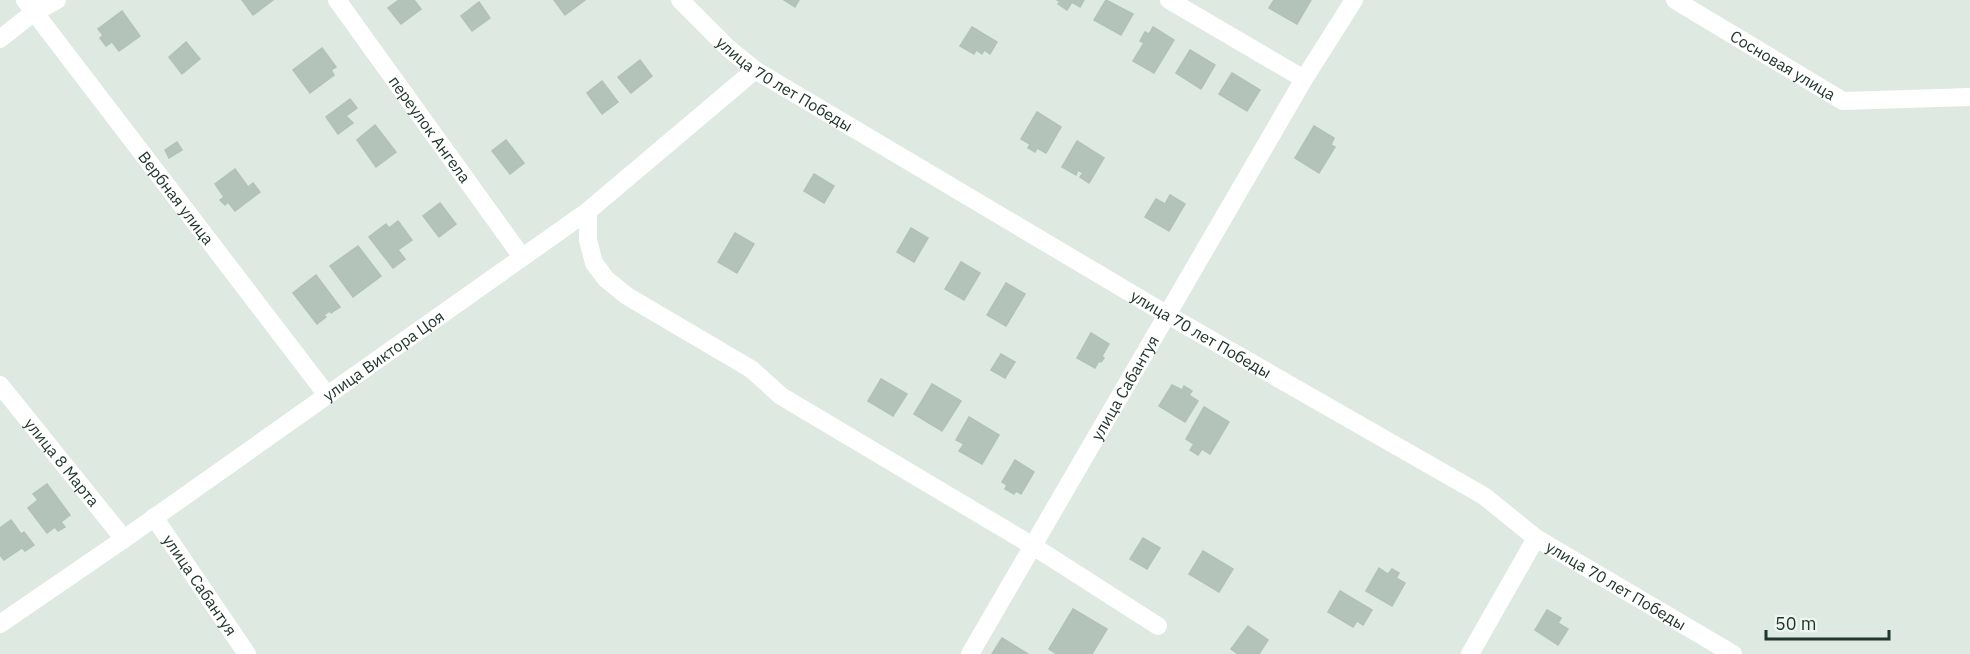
<svg xmlns="http://www.w3.org/2000/svg" width="1970" height="654" viewBox="0 0 1970 654" font-family="'IBM Plex Sans',sans-serif">
  <rect width="100%" height="100%" fill="#dee9e2"/>
  <g fill="#b3c3ba" stroke="#b1c2b7" stroke-width="1.5">
    <path d="M242,0H273L253,15Z"/>
    <path d="M399,0H414L421,9L401,24L388,8Z"/>
    <path d="M554,0H585L565,15Z"/>
    <path d="M784,0H799L795,7Z"/>
    <path d="M1057,0H1084L1080,7L1072,2L1067,10L1058,4L1060,2Z"/>
    <path d="M1106,0L1133,14L1121,35L1094,20Z"/>
    <path d="M1274,0H1311L1297,24L1269,8Z"/>
    <path d="M479,2L490,18L472,31L461,16Z"/>
    <path d="M122,11L140,36L119,51L112,42L106,46L100,38L103,35L98,29Z"/>
    <path d="M972,27L997,42L990,54L984,50L982,54L976,50L974,54L960,46Z"/>
    <path d="M1153,27L1174,40L1154,73L1133,61L1144,43L1140,41L1145,32L1149,34Z"/>
    <path d="M186,42L200,59L182,74L169,57Z"/>
    <path d="M322,48L336,67L331,70L334,75L310,93L293,70Z"/>
    <path d="M1190,50L1215,65L1201,89L1176,73Z"/>
    <path d="M640,60L652,76L631,93L618,77Z"/>
    <path d="M1232,73L1260,90L1247,111L1219,94Z"/>
    <path d="M602,81L618,102L602,114L587,93Z"/>
    <path d="M350,99L357,108L346,116L353,123L338,134L326,117Z"/>
    <path d="M1037,112L1061,127L1046,153L1037,148L1035,152L1028,148L1030,144L1021,139Z"/>
    <path d="M375,125L396,152L376,167L357,140Z"/>
    <path d="M1314,126L1334,138L1331,145L1335,147L1319,173L1295,158Z"/>
    <path d="M506,140L524,163L510,174L492,151Z"/>
    <path d="M1077,141L1104,158L1089,183L1080,177L1083,173L1078,170L1076,175L1062,167Z"/>
    <path d="M177,142L182,150L169,158L165,150Z"/>
    <path d="M235,169L248,187L253,183L260,192L235,211L228,202L225,205L220,200L224,197L215,184Z"/>
    <path d="M814,174L834,186L824,203L804,191Z"/>
    <path d="M1170,195L1185,204L1169,231L1145,217L1156,199L1165,204Z"/>
    <path d="M440,203L456,224L439,237L423,216Z"/>
    <path d="M398,221L412,240L398,250L405,259L393,268L369,237L386,224L389,228Z"/>
    <path d="M911,228L928,238L914,262L897,252Z"/>
    <path d="M735,233L754,244L737,273L718,262Z"/>
    <path d="M358,246L381,276L353,297L330,266Z"/>
    <path d="M961,262L980,273L964,300L945,289Z"/>
    <path d="M316,275L340,307L331,313L330,311L324,315L326,317L317,324L293,293Z"/>
    <path d="M1006,283L1025,294L1006,326L987,315Z"/>
    <path d="M1091,333L1109,344L1102,356L1104,358L1101,362L1099,361L1095,368L1077,358Z"/>
    <path d="M1001,354L1015,362L1005,378L991,370Z"/>
    <path d="M881,379L907,394L893,416L868,401Z"/>
    <path d="M932,384L961,401L942,431L914,414Z"/>
    <path d="M1172,385L1182,390L1184,386L1192,391L1189,395L1198,401L1185,422L1159,406Z"/>
    <path d="M1204,407L1229,422L1210,454L1202,449L1198,455L1190,450L1194,444L1186,439Z"/>
    <path d="M969,417L999,435L982,464L959,451L964,444L956,440Z"/>
    <path d="M1015,460L1034,472L1021,494L1016,491L1014,494L1005,489L1007,485L1002,482Z"/>
    <path d="M47,484L70,515L61,522L65,527L58,531L55,527L47,533L28,508L38,500L33,494Z"/>
    <path d="M11,520L21,534L24,532L34,545L25,551L22,548L4,560L0,555V528Z"/>
    <path d="M1143,538L1160,548L1147,569L1130,559Z"/>
    <path d="M1203,551L1233,569L1219,592L1189,574Z"/>
    <path d="M1379,568L1388,574L1392,569L1399,573L1396,578L1405,583L1392,606L1366,591Z"/>
    <path d="M1340,591L1372,610L1363,625L1357,621L1353,627L1328,612Z"/>
    <path d="M1073,609L1107,629L1092,654H1057L1049,649Z"/>
    <path d="M1547,610L1561,618L1558,623L1568,629L1558,645L1535,630Z"/>
    <path d="M1248,626L1268,640L1259,654H1238L1231,649Z"/>
    <path d="M1002,638L1028,654H992Z"/>
  </g>
  <g fill="none" stroke-linecap="round" stroke-linejoin="round">
    <g stroke="#fff" stroke-width="18">
      <path id="s1" d="M25,0L327,395"/>
      <path id="s2" d="M337,0L522,257"/>
      <path id="s3" d="M680,0L728,48L755,70L1166,314L1484,496L1536,538L1733,654"/>
      <path d="M1169,0L1304,79"/>
      <path id="s4" d="M1675,0L1843,101L1970,97"/>
      <path d="M0,39L33,13L57,0"/>
      <path d="M588,211V240L594,263L606,279L627,296L751,369L781,396L1033,546L1158,626"/>
      <path id="s5" d="M0,385L124,539"/>
      <path id="s6" d="M154,517L247,654"/>
      <path id="s7" d="M0,624L124,539L588,211L755,70"/>
      <path id="s8" d="M970,654L1304,79L1354,0"/>
      <path d="M1470,654L1536,538"/>
    </g>
  </g>
  <g text-anchor="middle" stroke-width="4.5" stroke-linejoin="round" paint-order="stroke">
    <g font-size="16" fill="#20372d" stroke="#eef6f0">
      <text dy="6" stroke="none"><textPath href="#s4" startOffset="126">Сосновая улица</textPath></text>
      <text dy="6" stroke="none"><textPath href="#s3" startOffset="135">улица 70 лет Победы</textPath></text>
      <text dy="6" stroke="none"><textPath href="#s2" startOffset="159">переулок Ангела</textPath></text>
      <text dy="6" stroke="none"><textPath href="#s1" startOffset="249">Вербная улица</textPath></text>
      <text dy="6" stroke="none"><textPath href="#s3" startOffset="621">улица 70 лет Победы</textPath></text>
      <text dy="6" stroke="none"><textPath href="#s7" startOffset="468">улица Виктора Цоя</textPath></text>
      <text dy="6" stroke="none"><textPath href="#s8" startOffset="308">улица Сабантуя</textPath></text>
      <text dy="6" stroke="none"><textPath href="#s5" startOffset="99">улица 8 Марта</textPath></text>
      <text dy="6" stroke="none"><textPath href="#s6" startOffset="82">улица Сабантуя</textPath></text>
      <text dy="6" stroke="none"><textPath href="#s3" startOffset="1107">улица 70 лет Победы</textPath></text>
    </g>
  </g>
  <path d="M1766 630v9h123v-9" fill="none" stroke="#20372d" stroke-width="3"/>
  <text x="1775" y="630" font-size="18" fill="#20372d" stroke="#eef6f0" stroke-width="4.5" paint-order="stroke">50 m</text>
</svg>
